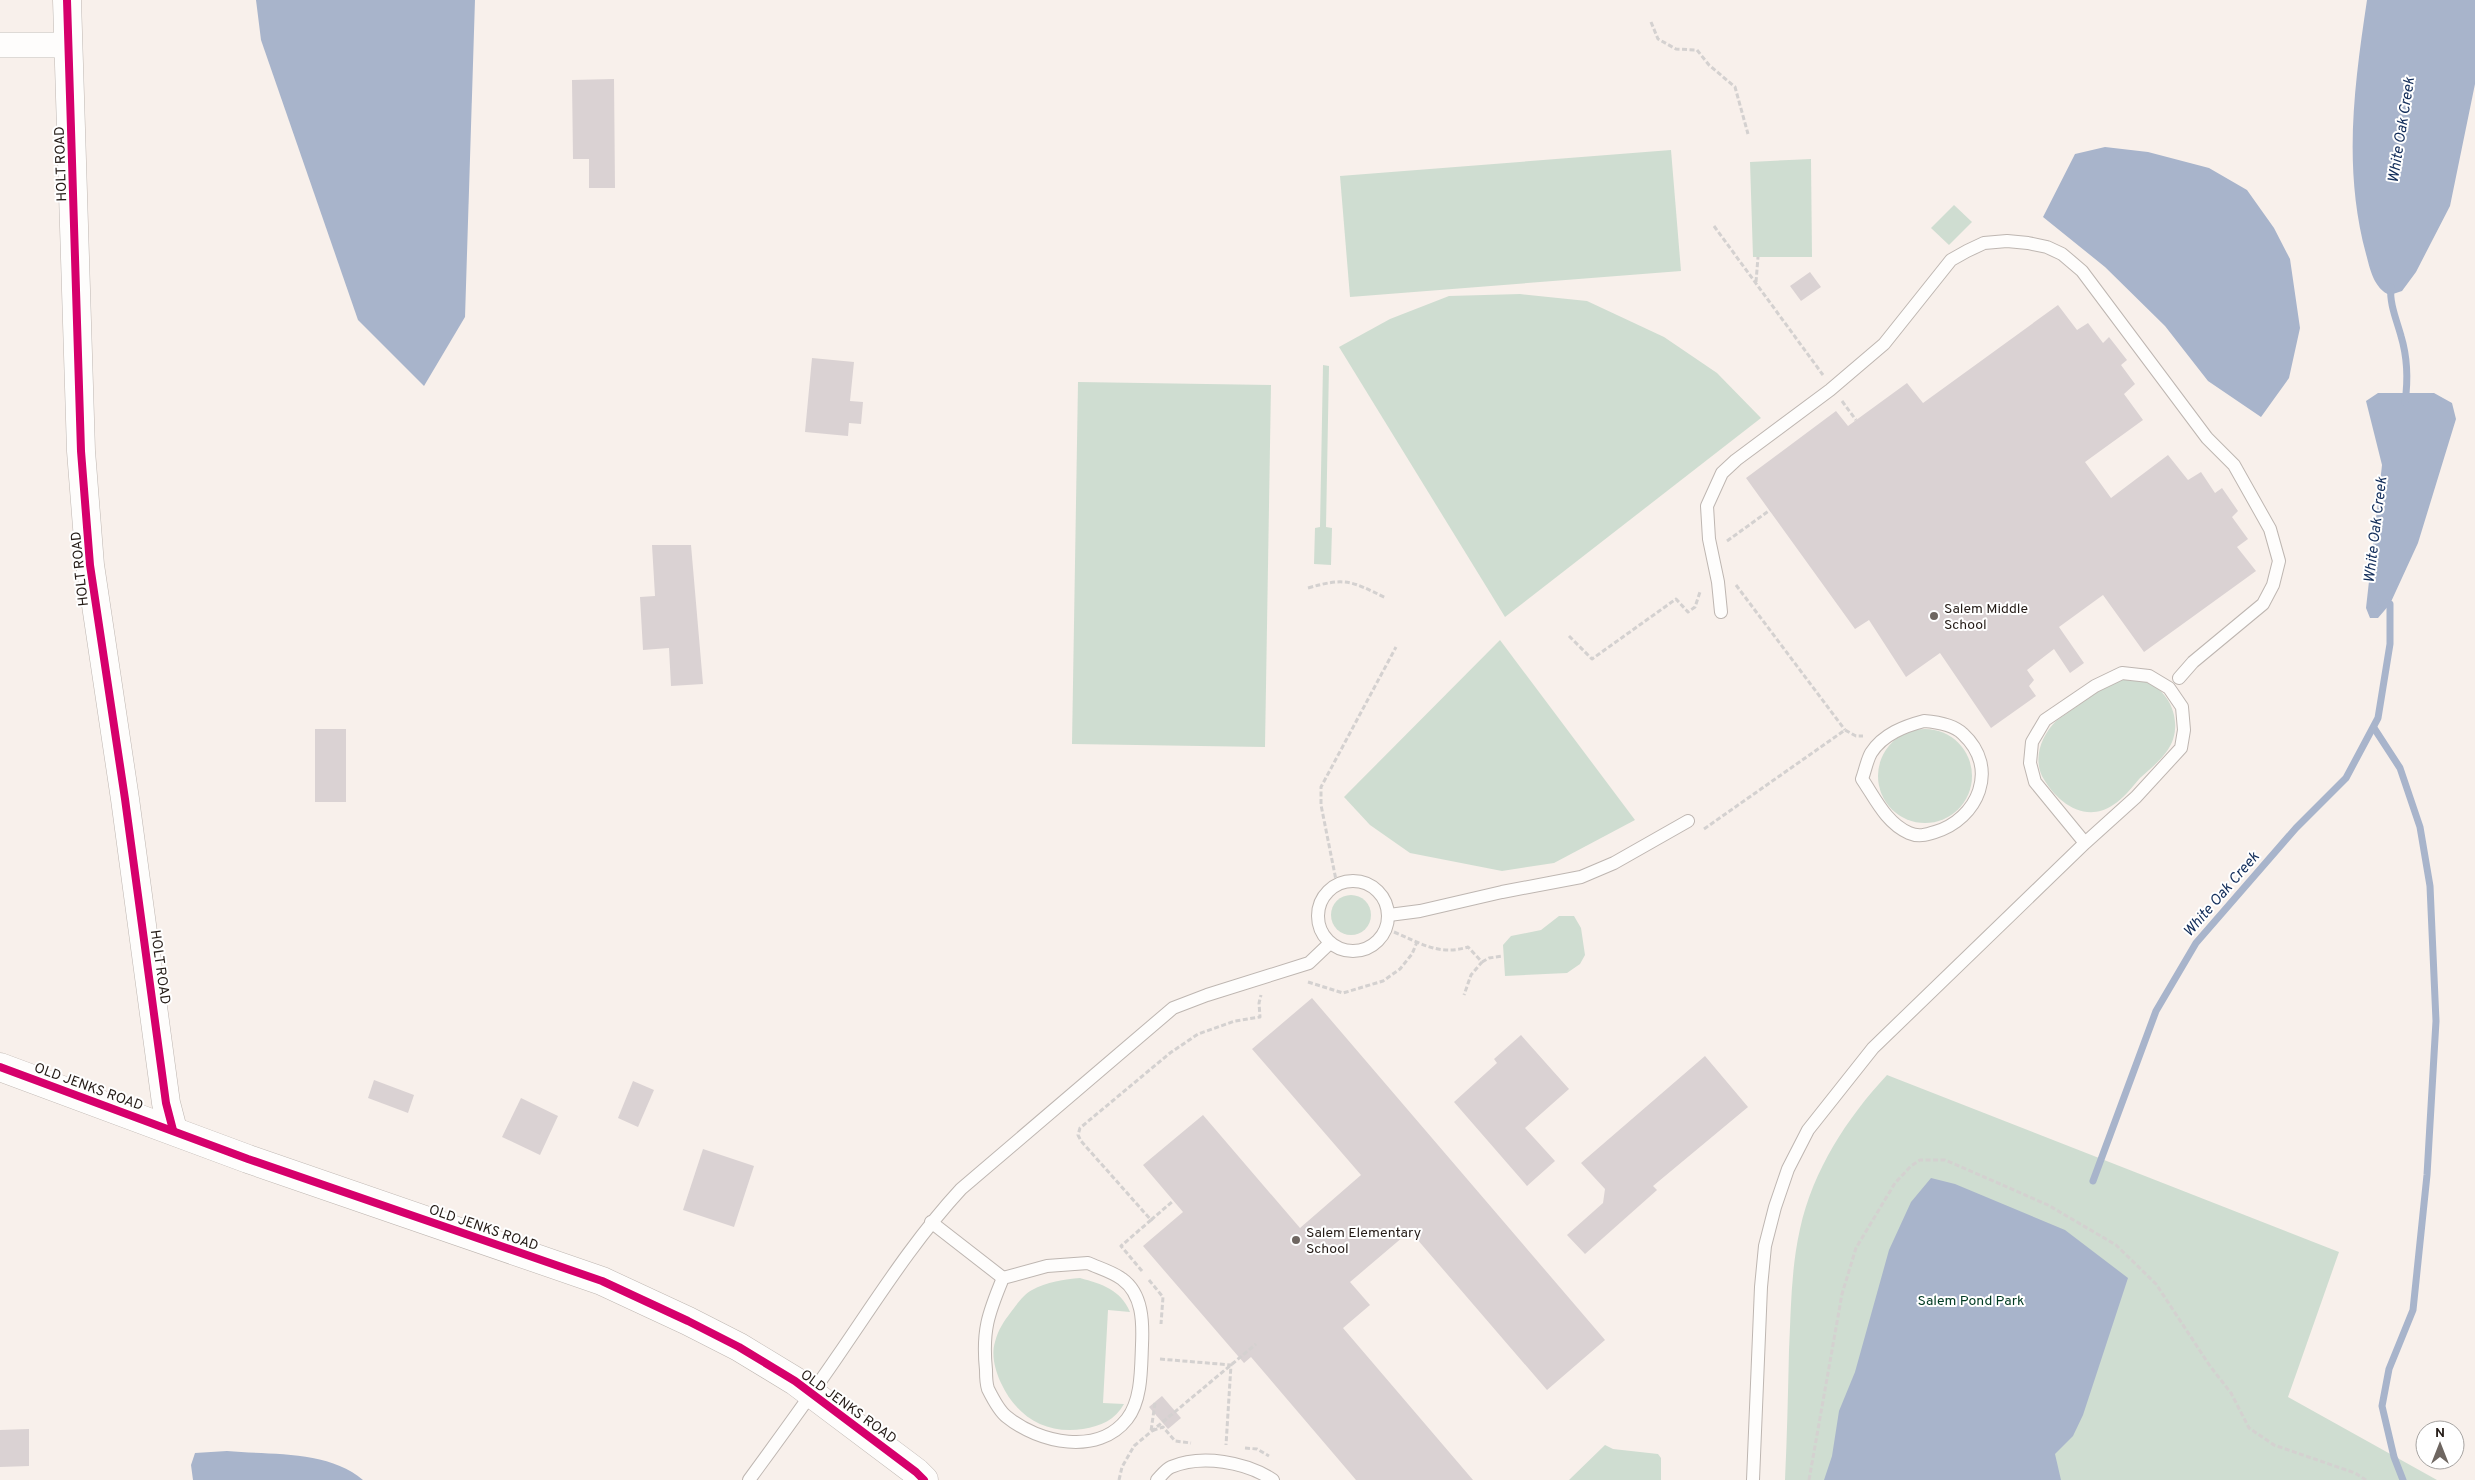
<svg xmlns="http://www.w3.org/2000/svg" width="2475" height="1480" viewBox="0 0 2475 1480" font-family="Overpass,sans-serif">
  <rect width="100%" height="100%" fill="#f8f0eb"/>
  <g fill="#cfddd1">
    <path d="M1671,150L1681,271L1350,297L1340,176Z"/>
    <path d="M1811,159L1812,257H1753L1750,162Z"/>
    <path d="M1954,205L1972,222L1949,245L1931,228Z"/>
    <path d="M1520,294L1587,301L1664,337L1717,373L1761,418L1505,617L1339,347L1390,319L1449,296Z"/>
    <path d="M1323,365L1329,366L1326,527L1332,528L1331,565L1314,564L1315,528L1320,527Z"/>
    <path d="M1078,382L1271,385L1265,747L1072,744Z"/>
    <path d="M1500,640L1635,820L1554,863L1502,871L1410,853L1370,825L1344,797Z"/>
    <path d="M2123,679C2129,679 2136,679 2142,681C2172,688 2185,727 2167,751C2160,761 2149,770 2140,778C2132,787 2123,799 2113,805C2085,824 2056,802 2042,776C2033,757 2042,735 2056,721L2110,683Z"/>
    <circle cx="1925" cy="776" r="47"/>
    <circle cx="1351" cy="915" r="20"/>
    <path d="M1559,916H1574L1581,928L1585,955L1580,964L1567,973L1505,976L1503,945L1511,936L1541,930Z"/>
    <path d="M1887,1075L2339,1252L2288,1397L2437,1480H1785C1787,1437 1788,1394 1789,1350C1791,1309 1791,1269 1800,1229C1813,1170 1847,1118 1887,1075Z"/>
    <path d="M1080,1278C1102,1284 1121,1290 1130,1312L1108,1310L1103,1403L1124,1404C1115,1420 1101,1426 1083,1429C1046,1435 1016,1416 1001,1383C995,1370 991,1355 995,1342C998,1330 1004,1321 1011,1312C1017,1304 1024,1294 1032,1290C1046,1282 1065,1279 1080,1278Z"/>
    <path d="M1605,1445L1613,1449L1658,1454L1661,1458V1480H1569Z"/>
  </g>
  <g fill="#a8b4cb">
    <path d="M256,0H475L465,317L424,386L358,320L261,40Z"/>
    <path d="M2367,0H2475V84L2450,206L2416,272L2402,291L2390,295C2374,289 2370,269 2366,254C2343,168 2354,87 2367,0Z"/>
    <path d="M2105,147L2148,152L2209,168L2247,190L2274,228L2290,259L2300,328L2289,378L2261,417L2208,381L2165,326L2105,267L2043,217L2075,154Z"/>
    <path d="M2378,393H2434L2452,403L2456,419L2418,543L2390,604L2378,618H2370L2366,608L2382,465L2366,401Z"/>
    <path d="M1931,1178L1955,1184L2065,1230L2128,1278L2083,1415L2073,1436L2055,1454L2061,1480H1824L1832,1456L1839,1411L1855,1372L1889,1250L1911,1202Z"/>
    <path d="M227,1451C271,1455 329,1450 363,1480H193L191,1465L195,1453Z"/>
  </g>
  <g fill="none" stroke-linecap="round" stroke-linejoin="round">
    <g stroke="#a8b4cb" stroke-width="7">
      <path d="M2391,287C2389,303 2397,321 2401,336C2407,356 2408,381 2405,402"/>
      <path d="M2374,728L2400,768L2420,827L2430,886L2436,1021L2427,1175L2413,1310L2389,1369L2382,1406L2394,1457L2403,1480"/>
      <path d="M2093,1181L2156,1011L2196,943L2296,828L2346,778L2378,718L2390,644V604L2381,602"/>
    </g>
  </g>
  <g fill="#dad2d3">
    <path d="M614,79L615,188H589V159H573L572,80Z"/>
    <path d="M1810,272L1821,287L1801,301L1790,286Z"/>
    <path d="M2058,305L2077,330L2088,323L2103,343L2109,337L2127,360L2121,365L2135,384L2124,394L2143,420L2085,462L2111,498L2168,455L2188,480L2201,472L2215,493L2222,488L2238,511L2232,517L2248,539L2237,547L2256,571L2144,652L2103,595L2059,627L2084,663L2070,673L2054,649L2027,670L2034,680L2029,686L2036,696L1991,728L1940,653L1906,677L1869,620L1855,629L1746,478L1836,411L1848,426L1907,383L1923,403Z"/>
    <path d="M812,358L854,362L850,401L863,402L861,424L849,423L848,436L805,432Z"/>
    <path d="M652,545H691L703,684L671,686L669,648L643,650L640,597L655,596Z"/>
    <rect x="315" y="729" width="31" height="73"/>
    <path d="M1312,998L1605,1340L1547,1390L1410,1231L1350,1282L1370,1305L1343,1328L1473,1480H1356L1251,1357L1244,1363L1143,1246L1183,1212L1143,1165L1203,1115L1300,1228L1361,1175L1252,1049Z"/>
    <path d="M1521,1035L1569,1089L1525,1128L1555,1161L1527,1186L1454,1102L1497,1063L1494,1059Z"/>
    <path d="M1705,1056L1748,1107L1653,1186L1657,1190L1585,1254L1567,1235L1603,1203L1605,1189L1581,1163Z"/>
    <path d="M374,1080L414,1095L408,1113L368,1098Z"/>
    <path d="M633,1081L654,1090L638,1127L618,1118Z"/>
    <path d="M521,1098L558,1116L540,1155L502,1137Z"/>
    <path d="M703,1149L754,1166L734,1227L683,1210Z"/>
    <path d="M1162,1396L1181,1418L1168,1429L1149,1407Z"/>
    <path d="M29,1429V1466L0,1467V1430Z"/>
  </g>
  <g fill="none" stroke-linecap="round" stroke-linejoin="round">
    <defs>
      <g id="service">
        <path d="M1721,612L1718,582L1709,539L1707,506L1722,473L1736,460L1830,390L1884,344L1951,260L1967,251L1984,243L2007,241L2028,243L2047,247L2062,254L2082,271L2207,438L2234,465L2270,529L2279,561L2273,585L2263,604L2193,662L2179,678"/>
        <path d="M1924,721C1937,722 1954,725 1963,734C2000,768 1978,819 1935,832C1926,835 1918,837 1909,833C1886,823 1875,798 1862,779C1865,771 1867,760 1871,753C1883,734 1905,726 1924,721Z"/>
        <circle cx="1353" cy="916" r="35"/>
        <path d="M1389,915L1420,911L1502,892L1581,877L1614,863L1688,821"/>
        <path d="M931,1222L1003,1278"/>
        <path d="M1088,1263C1099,1268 1113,1272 1122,1279C1143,1294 1143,1323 1142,1345C1141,1368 1142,1400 1127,1419C1098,1456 1039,1443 1007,1417C1000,1412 992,1397 988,1389C986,1383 986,1376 986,1370C982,1331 988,1314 1003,1278L1047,1266Z"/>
        <path d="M749,1480C779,1439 809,1398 837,1357C877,1299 913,1241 961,1189L1173,1008L1207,995L1309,963L1330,943"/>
        <path d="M1157,1480C1161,1476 1166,1469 1171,1467C1202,1454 1246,1462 1273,1480"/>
        <path d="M1753,1480L1761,1287L1765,1246L1775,1207L1788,1169L1808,1130L1873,1048L2085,843L2136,797L2181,748L2184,730L2182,707L2169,688L2149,676L2122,673L2095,686L2045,720L2032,742L2030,763L2035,782L2085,843"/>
      </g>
      <path id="minor" d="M0,45H68"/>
      <g id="tertiary">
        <path d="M67,0L81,451L90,565L125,799L166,1103L173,1130"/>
        <path d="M0,1067L248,1159L602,1281L688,1321L739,1347L795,1381L916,1472L924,1480"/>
      </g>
    </defs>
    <use href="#service" stroke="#beb6b1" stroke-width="14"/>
    <use href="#minor" stroke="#beb6b1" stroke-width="26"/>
    <use href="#tertiary" stroke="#beb6b1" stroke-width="29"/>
    <g stroke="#d4d1d0" stroke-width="3" stroke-dasharray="5 2.5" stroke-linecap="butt">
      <path d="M1651,22L1658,39L1676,49L1697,50L1709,65L1735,87L1748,134"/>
      <path d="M1714,226L1823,375"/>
      <path d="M1756,282L1758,257"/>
      <path d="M1842,401L1856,420"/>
      <path d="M1727,541L1770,510"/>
      <path d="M1736,585L1845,730"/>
      <path d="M1308,588C1346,577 1351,581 1386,598"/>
      <path d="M1569,636L1592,659L1676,599L1688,612L1695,607L1700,592"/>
      <path d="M1704,829L1845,730L1856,736H1863"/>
      <path d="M1337,885L1321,805V787L1396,647"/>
      <path d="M1394,932C1420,943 1439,956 1468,947L1482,962L1471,975L1464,995"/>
      <path d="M1482,962L1489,958L1503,956"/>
      <path d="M1308,982L1343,993L1383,981L1400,969L1412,954L1417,942"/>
      <path d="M1151,1220L1173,1201"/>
      <path d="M1142,1271L1121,1246L1151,1220L1081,1141L1078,1135L1080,1128L1170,1053L1198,1034L1235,1021L1260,1017L1259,1003L1261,995"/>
      <path d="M1149,1280L1163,1297L1161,1324"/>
      <path d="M1160,1359L1231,1365L1226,1445"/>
      <path d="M1155,1403L1151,1431L1163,1427L1175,1441L1191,1443"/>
      <path d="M1245,1448L1257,1449L1269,1456"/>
      <path d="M1119,1480L1122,1467L1134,1446L1256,1344"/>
      <path d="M1809,1480L1842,1294L1856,1248L1895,1183L1911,1166L1920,1160H1945L2048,1205L2116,1245L2156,1284L2210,1366L2231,1393L2249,1428L2274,1445L2355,1473L2366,1480"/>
    </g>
    <use href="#service" stroke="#fefdfc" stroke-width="12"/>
    <use href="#minor" stroke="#fefdfc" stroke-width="25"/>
    <use href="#tertiary" stroke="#fefdfc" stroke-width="28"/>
    <defs>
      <g id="cycleway">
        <path d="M67,0L81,451L90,565L125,799L166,1103L173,1130"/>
        <path d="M0,1067L248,1159L602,1281L688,1321L739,1347L795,1381L916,1472L924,1480"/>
      </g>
    </defs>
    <use href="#cycleway" stroke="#fff" stroke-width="11"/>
    <use href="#cycleway" stroke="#d6006c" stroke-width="8"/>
  </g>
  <g fill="#6e6661" stroke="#fff" stroke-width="2">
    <circle cx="1934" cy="616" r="5"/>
    <circle cx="1296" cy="1240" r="5"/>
  </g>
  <g text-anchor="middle" stroke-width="4" stroke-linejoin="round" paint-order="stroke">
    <g font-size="14" fill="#241b16" stroke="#fff">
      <text transform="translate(60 164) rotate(-92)" y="5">HOLT ROAD</text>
      <text transform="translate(79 569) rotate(-96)" y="5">HOLT ROAD</text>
      <text transform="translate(161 967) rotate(82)" y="5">HOLT ROAD</text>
      <text transform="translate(89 1086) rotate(20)" y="5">OLD JENKS ROAD</text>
      <text transform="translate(484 1227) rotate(19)" y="5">OLD JENKS ROAD</text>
      <text transform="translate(849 1406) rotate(36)" y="5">OLD JENKS ROAD</text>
    </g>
    <g font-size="14" fill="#241b16" stroke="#fff" text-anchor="start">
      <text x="1944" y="613">Salem Middle<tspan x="1944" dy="16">School</tspan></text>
      <text x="1306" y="1237">Salem Elementary<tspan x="1306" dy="16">School</tspan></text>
    </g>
    <g font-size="14" fill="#003a23" stroke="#fff">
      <text x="1971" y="1305">Salem Pond Park</text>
    </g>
    <g font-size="15" font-style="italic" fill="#122d5a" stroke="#fff">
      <text transform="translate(2401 130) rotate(-81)" y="5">White Oak Creek</text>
      <text transform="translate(2375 530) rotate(-83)" y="5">White Oak Creek</text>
      <text transform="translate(2221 894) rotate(-49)" y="5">White Oak Creek</text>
    </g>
  </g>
  <g transform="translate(2440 1445)"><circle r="24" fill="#ffffff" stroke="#a7a4a2"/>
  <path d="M0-4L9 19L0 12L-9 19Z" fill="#6e6661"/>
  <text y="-8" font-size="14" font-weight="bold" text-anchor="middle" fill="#241b16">N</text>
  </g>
</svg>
